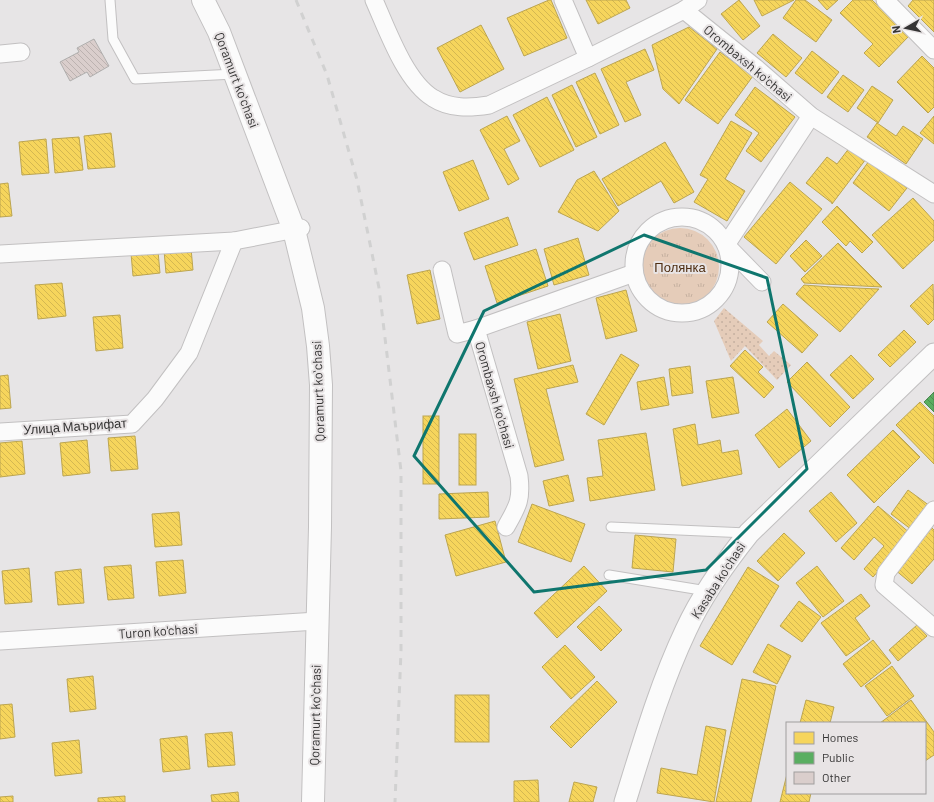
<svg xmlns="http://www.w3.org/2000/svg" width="934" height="802" viewBox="0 0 934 802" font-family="Barlow,sans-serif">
  <defs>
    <pattern id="park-tufts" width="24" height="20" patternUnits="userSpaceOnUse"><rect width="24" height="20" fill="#e5ccb9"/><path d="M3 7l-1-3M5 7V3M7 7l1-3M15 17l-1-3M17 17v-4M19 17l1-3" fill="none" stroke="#c5b0a0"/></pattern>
    <pattern id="garden-dots" width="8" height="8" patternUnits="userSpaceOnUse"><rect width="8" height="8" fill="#e5ccb9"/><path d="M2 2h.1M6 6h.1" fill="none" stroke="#c5b0a0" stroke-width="1.8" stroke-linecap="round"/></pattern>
    <pattern id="homes-back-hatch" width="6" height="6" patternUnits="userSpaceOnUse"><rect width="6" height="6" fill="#f6d55c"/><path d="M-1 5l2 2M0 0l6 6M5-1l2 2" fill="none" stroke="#d4b751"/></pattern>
    <pattern id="public-back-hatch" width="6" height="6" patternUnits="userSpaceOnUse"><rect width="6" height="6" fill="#5aae61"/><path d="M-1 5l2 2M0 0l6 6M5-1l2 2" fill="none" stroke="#4b8e51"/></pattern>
    <pattern id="building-back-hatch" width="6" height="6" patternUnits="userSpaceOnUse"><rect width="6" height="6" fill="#dacecc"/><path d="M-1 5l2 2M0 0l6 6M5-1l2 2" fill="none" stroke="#bcb2b0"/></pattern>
  </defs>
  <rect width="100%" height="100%" fill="#e7e5e6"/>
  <circle fill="url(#park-tufts)" cx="680" cy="267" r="39"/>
  <path fill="url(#garden-dots)" d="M724,308L763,341L759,345L769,356L774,351L791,365L777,380L745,346L731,361L714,321Z"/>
  <g fill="url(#homes-back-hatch)" stroke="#bca550">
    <path d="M549,0H551L567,38L524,56L507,18Z"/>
    <path d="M586,0H626L630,8L598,24Z"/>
    <path d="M739,0L760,26L743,40L721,14Z"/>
    <path d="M754,0H794L762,16Z"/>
    <path d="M796,0H805L832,20L816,42L783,18Z"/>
    <path d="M818,0H838L827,10Z"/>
    <path d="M853,0H872L909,36L879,67L864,53L873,44L840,13Z"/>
    <path d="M913,0H934V32L908,6Z"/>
    <path d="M481,25L504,69L460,92L437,48Z"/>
    <path d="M689,27L717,49L679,104L663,89L652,45Z"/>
    <path d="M773,34L802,58L786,77L757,53Z"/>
    <path d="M645,49L654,70L626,82L641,115L625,122L601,69Z"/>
    <path d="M812,51L839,72L822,94L795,73Z"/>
    <path d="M720,52L753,76L718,124L685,100Z"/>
    <path d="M922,56L934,68V107L928,113L897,82Z"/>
    <path d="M595,73L619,125L600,134L576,82Z"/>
    <path d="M843,75L864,90L848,112L827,97Z"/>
    <path d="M572,85L597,137L576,147L552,95Z"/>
    <path d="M872,86L893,100L878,123L857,108Z"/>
    <path d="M755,87L795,117L761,162L746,151L759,133L735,115Z"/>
    <path d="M547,97L574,150L540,167L513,115Z"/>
    <path d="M507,116L520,141L504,149L519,179L508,185L480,130Z"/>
    <path d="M934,116V144L920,133Z"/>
    <path d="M731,121L752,133L725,179L745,191L727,221L694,202L708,179L700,175Z"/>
    <path d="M877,123L896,136L903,126L923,139L906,164L867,137Z"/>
    <path d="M111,133L115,167L88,169L84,136Z"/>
    <path d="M79,137L83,170L55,173L52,139Z"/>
    <path d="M46,139L49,173L22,175L19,142Z"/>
    <path d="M665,142L694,192L674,203L661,181L618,206L602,179Z"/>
    <path d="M850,147L866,159L832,204V203L806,183L827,157L837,164Z"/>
    <path d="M473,160L489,199L459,211L443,172Z"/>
    <path d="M869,161L907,188L889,211L853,183Z"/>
    <path d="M594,171L619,211L598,231L558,212L577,180Z"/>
    <path d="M790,182L822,209L776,264L744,237Z"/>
    <path d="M8,183L12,216L0,217V184Z"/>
    <path d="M913,198L934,221V240L903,269L872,235Z"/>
    <path d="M837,206L873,242L862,253L850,241L846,246L822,222Z"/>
    <path d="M508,217L518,245L474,260L464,233Z"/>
    <path d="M190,237L193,270L166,273L163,239Z"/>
    <path d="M578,238L589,275L554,285L544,249Z"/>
    <path d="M157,240L160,273L133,276L130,242Z"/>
    <path d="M806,240L822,256L805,272L790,256Z"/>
    <path d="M838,243L882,287L804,283L801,279Z"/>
    <path d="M536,249L548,286L497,303L485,266Z"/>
    <path d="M430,270L440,319L417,324L407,275Z"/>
    <path d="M62,283L66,316L38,319L35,285Z"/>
    <path d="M933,284L934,319L928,325L910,306Z"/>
    <path d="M804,285L831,287L879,289L840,332L796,294Z"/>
    <path d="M626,290L637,331L606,339L596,298Z"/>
    <path d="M783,304L818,335L802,353L767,322Z"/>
    <path d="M560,314L571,361L538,369L527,322Z"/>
    <path d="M120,315L123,348L96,351L93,317Z"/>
    <path d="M904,330L916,342L890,367L878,355Z"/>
    <path d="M745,350L763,367L758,372L774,387L764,398L730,366Z"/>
    <path d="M621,354L639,365L604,425L586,414Z"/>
    <path d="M851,355L874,379L853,399L830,375Z"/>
    <path d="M807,362L850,407L830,427L787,382Z"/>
    <path d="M573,365L578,382L546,389L564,460L535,467L514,379Z"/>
    <path d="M690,366L693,393L672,396L669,369Z"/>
    <path d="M8,375L11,408L0,409V376Z"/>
    <path d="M664,377L669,405L641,410L637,382Z"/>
    <path d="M733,377L739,413L712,418L706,381Z"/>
    <path d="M920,402L934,416V464L896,425Z"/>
    <path d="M787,409L811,441L779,468L755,435Z"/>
    <rect x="423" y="416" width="16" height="68"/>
    <path d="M695,424L698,445L720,440L722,453L738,450L742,474L682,486L673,429Z"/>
    <path d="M893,430L920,457L874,503L847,475Z"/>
    <path d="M646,433L655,490L590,501L587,478L603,476L598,440Z"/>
    <rect x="459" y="434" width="17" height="51"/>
    <path d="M135,436L138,469L111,471L108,438Z"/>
    <path d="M87,440L90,473L63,476L60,443Z"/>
    <path d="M22,441L25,474L0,477V443Z"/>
    <path d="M568,475L574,501L549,506L543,481Z"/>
    <path d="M908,490L930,506L912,530L891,514Z"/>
    <path d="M488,492L489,517L439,519V494Z"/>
    <path d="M831,492L857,523L836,542L809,511Z"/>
    <path d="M532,504L585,524L571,562L518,542Z"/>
    <path d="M878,506L911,534L873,577L864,569L884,546L874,537L854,560L841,548Z"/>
    <path d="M179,512L182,545L155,547L152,514Z"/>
    <path d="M495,521L506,562L456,576L445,535Z"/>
    <path d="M931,527L934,530V559L912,584L894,569Z"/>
    <path d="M784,533L805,553L778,581L757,561Z"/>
    <path d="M635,535L676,539L673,572L632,568Z"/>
    <path d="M183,560L186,593L159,596L156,562Z"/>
    <path d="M131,565L134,598L108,600L104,567Z"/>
    <path d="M584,566L607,591L557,638L534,613Z"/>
    <path d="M817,566L844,601L823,617L796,583Z"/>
    <path d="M748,567L779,586L732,665L700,646Z"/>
    <path d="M29,568L32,602L5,604L2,571Z"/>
    <path d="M81,569L84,603L58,605L55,572Z"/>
    <path d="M861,594L870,606L855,618L870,639L846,656L821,623Z"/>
    <path d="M799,601L821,617L802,642L780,626Z"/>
    <path d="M599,606L622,630L601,651L577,627Z"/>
    <path d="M917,625L927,636L898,661L889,650Z"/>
    <path d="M873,640L891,663L861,687L843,664Z"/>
    <path d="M768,644L791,656L777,684L753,672Z"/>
    <path d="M565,645L595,677L571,699L542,667Z"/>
    <path d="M892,666L914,696L887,716L865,686Z"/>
    <path d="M93,676L96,709L70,712L67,679Z"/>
    <path d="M742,679L776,686L751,802H716Z"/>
    <path d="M597,681L617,702L571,748L550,727Z"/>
    <rect x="455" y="695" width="34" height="47"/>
    <path d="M806,700L834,707L830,723H800Z"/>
    <path d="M911,700L934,732V755L925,761V723H880Z"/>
    <path d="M12,704L15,737L0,739V705Z"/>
    <path d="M706,726L726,730L714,802L657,793L661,768L697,775Z"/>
    <path d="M232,732L235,765L208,767L205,734Z"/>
    <path d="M187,736L190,769L163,772L160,739Z"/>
    <path d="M79,740L82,773L55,776L52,743Z"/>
    <path d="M787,774V793H811L809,802H780Z"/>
    <path d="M538,780L539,802H514V781Z"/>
    <path d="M574,782L597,787L593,802H569Z"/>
    <path d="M238,792L239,802H212L211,795Z"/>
    <path d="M13,796V802H0V797Z"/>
    <path d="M125,796V802H98V798Z"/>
  </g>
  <path fill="url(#public-back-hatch)" stroke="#4f8954" d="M934,392V412L924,402Z"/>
  <path fill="url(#building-back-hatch)" stroke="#b0afae" d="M94,39L109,66L90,77L87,72L70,81L60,62L79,52L77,48Z"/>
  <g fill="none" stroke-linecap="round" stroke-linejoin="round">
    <defs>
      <g id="service">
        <path d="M110,0L113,39L135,79L235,74"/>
        <path d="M611,527L747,533"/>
        <path d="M609,575L707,591"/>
      </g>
      <g id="minor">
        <path d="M374,0C387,29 405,81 433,98C450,109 470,108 489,105L588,58L684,10L698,0"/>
        <path d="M563,0L588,58"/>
        <path d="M885,0L934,50"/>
        <path d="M684,10L756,68L811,116L934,194"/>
        <path d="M0,54L21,52"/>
        <circle cx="682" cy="265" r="48"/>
        <path d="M0,254L234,241L301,228"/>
        <path d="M442,270L457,334L476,329"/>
        <path d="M762,282L726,245L811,116"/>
        <path d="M0,432L132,424L155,399L189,353L234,241"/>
        <path d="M934,510L886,573L884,585L934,628"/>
        <path d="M506,527C517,507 522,501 519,476L476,329L634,273"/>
        <path d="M0,641L317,621"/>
      </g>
      <path id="tertiary" d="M625,802C643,744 660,685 686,630C702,595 725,563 749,533L934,354"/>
      <path id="secondary" d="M203,0L219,32L294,230L313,308L318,346L321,385L320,527L313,802"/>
    </defs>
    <use href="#service" stroke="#c2c0c1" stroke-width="11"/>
    <use href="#minor" stroke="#c2c0c1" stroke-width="19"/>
    <use href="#tertiary" stroke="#c2c0c1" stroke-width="23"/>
    <use href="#secondary" stroke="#c2c0c1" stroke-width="24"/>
    <use href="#service" stroke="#fbfbfb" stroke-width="9"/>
    <use href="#minor" stroke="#fbfbfb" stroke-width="17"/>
    <use href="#tertiary" stroke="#fbfbfb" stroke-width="21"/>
    <use href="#secondary" stroke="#fbfbfb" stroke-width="22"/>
    <path stroke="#d1d1d1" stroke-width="3" stroke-dasharray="7 7" stroke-linecap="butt" d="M296,0L327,75L357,180L379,288L401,471V651L395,802"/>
  </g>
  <path fill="none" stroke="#0f766e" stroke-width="3" stroke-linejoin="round" d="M644,235L767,278L807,469L706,570L534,592L414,456L484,311Z"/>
  <g text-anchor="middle" stroke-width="4" stroke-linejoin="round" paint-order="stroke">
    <g font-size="13" fill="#353434" stroke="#e8e4e5">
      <text transform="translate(748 63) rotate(40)" y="5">Orombaxsh ko'chasi</text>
      <text transform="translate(237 80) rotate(69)" y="5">Qoramurt koʻchasi</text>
      <text transform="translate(318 391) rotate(-92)" y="5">Qoramurt koʻchasi</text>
      <text transform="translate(495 395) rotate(74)" y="5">Orombaxsh ko'chasi</text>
      <text transform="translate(75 426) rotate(-4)" y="5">Улица Маърифат</text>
      <text transform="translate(718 580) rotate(-57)" y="5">Kasaba ko'chasi</text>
      <text transform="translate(158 631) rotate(-4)" y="5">Turon ko'chasi</text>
      <text transform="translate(315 715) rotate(-89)" y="5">Qoramurt koʻchasi</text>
    </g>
    <g font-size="13" fill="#4f2e12" stroke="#e8e4e5">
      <text x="680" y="272">Полянка</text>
    </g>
  </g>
  <rect x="786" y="722" width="140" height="72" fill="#e8e4e5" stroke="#a09e9e"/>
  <rect x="794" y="732" width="20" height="12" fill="#f6d55c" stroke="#a09e9e"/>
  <text x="822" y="742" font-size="12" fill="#353434">Homes</text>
  <rect x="794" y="752" width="20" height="12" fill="#5aae61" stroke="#a09e9e"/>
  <text x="822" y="762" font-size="12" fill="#353434">Public</text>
  <rect x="794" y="772" width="20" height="12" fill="#dacecc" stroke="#a09e9e"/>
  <text x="822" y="782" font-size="12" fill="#353434">Other</text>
  <g transform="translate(906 28) rotate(261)" stroke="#e8e4e5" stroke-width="3" paint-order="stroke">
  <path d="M0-3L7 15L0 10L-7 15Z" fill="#353434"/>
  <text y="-6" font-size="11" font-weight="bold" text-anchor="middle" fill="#353434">N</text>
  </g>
</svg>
